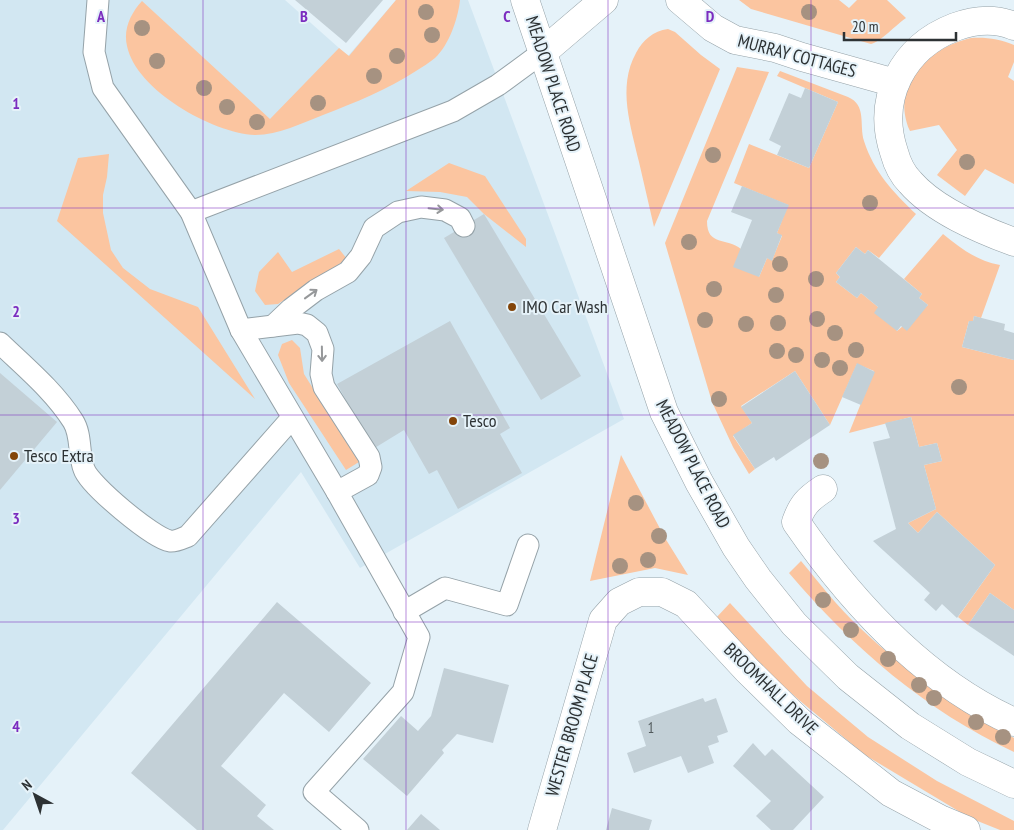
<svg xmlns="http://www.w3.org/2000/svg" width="1014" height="830" viewBox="0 0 1014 830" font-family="'PT Sans Narrow',sans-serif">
  <rect width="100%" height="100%" fill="#e5f2f9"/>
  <path fill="#d2e7f2" d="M0,0H285L348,56L396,0H468L624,419L360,568L301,472L3,830H0Z"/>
  <g fill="#fbc5a0">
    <path d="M396,0H460C458,19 449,45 435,58C429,63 422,67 416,71C387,90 356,102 323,115C302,123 279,135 255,135C212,133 136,90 127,46C123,29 131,13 142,1L270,119L339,48L349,56Z"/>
    <path d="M739,0H839L849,8L857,0H887L906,18C897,24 879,43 871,44L751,9Z"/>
    <path d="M668,29L675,32L701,55L720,69L654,227C649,205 644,184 639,162C631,127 617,87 636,53C643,40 653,31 668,29Z"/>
    <path d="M971,38C986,37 1000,39 1014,45V62L1008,77L1014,81V184L985,169L965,196L937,175L957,150L939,125L910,131C890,84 928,48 971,38Z"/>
    <path d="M737,67L769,72L707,221C707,247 727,237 741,249C748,256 754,269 759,277L767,258L772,260L782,236L777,233L788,205L734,183L749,144L809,168L838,102L777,76L780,71L848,97C867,105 859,125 864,141C874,172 893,192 916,214L879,258L868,250L865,254L856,247L836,273L840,277L836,282L857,298L861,293L878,307L897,331L928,305L919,298L922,294L904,279L943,234C960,248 977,261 1000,265L981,318L974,316L973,321H969L962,347L1014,360V610L990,593L968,625L958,617L995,565L937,512L918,533L908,523L936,509L924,465L942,461L937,443L919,447L911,417L849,433L874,371L857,364L830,425L795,371L741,406L752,423L733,436L755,469L749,474L733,447L712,402L665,243Z"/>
    <path d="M109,154L107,177L103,195V213L111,250L123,268L150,289L198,307L255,399L57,221L78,158Z"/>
    <path d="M449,163L485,176L526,239V247L484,214L467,197L440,192L406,191Z"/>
    <path d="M339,249L347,259L278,304L265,305L255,291L259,272L278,252L292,272Z"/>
    <path d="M292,340L300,348L304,374L359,462L346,470L289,383L278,355L282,344Z"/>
    <path d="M621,455L665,538L688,575L655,568L590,581Z"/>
    <path d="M801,561C820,584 838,607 859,627C906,672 958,707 1014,738V752C926,711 852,647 789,573Z"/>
    <path d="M730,603L807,686L868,737L937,781L1014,821V830H1000L970,818L865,755L799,700L748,654L715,619Z"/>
  </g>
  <g fill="#c3d0d7">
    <path d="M295,0H383L346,43Z"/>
    <path d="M805,88L838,102L809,168L777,155L781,146L769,140L789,93L801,98Z"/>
    <path d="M742,186L789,205L777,233L782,235L772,261L767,258L759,277L733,267L752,220L731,212Z"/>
    <path d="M484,214L581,376L541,400L444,238Z"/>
    <path d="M856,247L865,254L868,250L922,294L919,298L928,305L907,331L901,326L897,331L874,313L878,307L861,293L857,298L836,282L840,277L836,273Z"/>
    <path d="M974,316L1005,324L1004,330L1014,333V360L962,347L969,321H973Z"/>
    <path d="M450,321L510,428L500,434L522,473L458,509L437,470L429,474L404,430L373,449L337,384Z"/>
    <path d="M857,363L875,372L861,405L842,397Z"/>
    <path d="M795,371L830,425L776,461L774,457L755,469L733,435L752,423L741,407Z"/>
    <path d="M0,373L57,422L0,490Z"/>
    <path d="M911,417L919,447L937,443L942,461L924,465L936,509L908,523L918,533L937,512L995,565L957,618L942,604L936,611L924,600L930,593L873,541L896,529L873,442L890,438L885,423Z"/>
    <path d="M990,593L1014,610V656L968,625Z"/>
    <path d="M277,602L371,683L329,732L284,693L221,766L266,805L257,816L274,830H197L131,773Z"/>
    <path d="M444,668L509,685L493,743L457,734L442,750L444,753L407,796L363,759L401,716L418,731L431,716Z"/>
    <path d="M703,698L705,702L716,698L728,732L717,736L719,742L708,746L714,763L688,773L681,756L634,773L627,753L646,746L638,721Z"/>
    <path d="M753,743L765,756L772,749L824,797L793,830H771L756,816L771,801L733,766Z"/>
    <path d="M612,808L652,820L649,830H606Z"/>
    <path d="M421,814L440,830H407Z"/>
  </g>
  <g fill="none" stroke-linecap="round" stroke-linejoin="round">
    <defs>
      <g id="service">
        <path d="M98,0L94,52L103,88L191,212L241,330L337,492L419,637L403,692L314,792L358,830"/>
        <path d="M191,212L453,111L498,85L543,52"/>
        <path d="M273,326L291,309L316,290L348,272L361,256L374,228L398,212L421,207L445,210L460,218L464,226"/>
        <path d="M241,330L298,323L307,325L317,333L323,349L321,374L324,387L369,457L371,467L368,475L337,492"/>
        <path d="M0,343C26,368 54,391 73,421C82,435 78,454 84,469C89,485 153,538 170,541C175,542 183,538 188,536L292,418"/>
        <path d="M404,612L445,588L507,605L528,545"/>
      </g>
      <g id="minor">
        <path d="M680,0L713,28L735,40L775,48L802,57L895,83"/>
        <path d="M1014,26C995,18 974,20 955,27C903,47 876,98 894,152C897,163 902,174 910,182C934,210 979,229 1014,242"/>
        <path d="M823,489C808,499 802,505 796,522C852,603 923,681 1014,722"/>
        <path d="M542,830L603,620L619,602L639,592H662L686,604L747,670L799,721L891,793L942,820L966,830"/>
      </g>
      <path id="tertiary" d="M543,52L604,0"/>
      <path id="secondary" d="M525,0L664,412L699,482L736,547L758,579L794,624L848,677L910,726L968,762L1014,784"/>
    </defs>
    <use href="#service" stroke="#95a2a8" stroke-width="23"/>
    <use href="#minor" stroke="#95a2a8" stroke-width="29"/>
    <use href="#tertiary" stroke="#95a2a8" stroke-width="29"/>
    <use href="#secondary" stroke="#95a2a8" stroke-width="29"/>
    <use href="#service" stroke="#fff" stroke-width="21"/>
    <use href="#minor" stroke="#fff" stroke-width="28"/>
    <use href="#tertiary" stroke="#fff" stroke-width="28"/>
    <use href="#secondary" stroke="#fff" stroke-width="28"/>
  </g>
  <g fill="#a69281">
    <circle cx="426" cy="12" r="8"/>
    <circle cx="809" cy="12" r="8"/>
    <circle cx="142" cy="28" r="8"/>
    <circle cx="432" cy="35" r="8"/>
    <circle cx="397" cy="56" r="8"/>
    <circle cx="157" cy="61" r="8"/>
    <circle cx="374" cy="76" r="8"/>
    <circle cx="204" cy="88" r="8"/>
    <circle cx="318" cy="103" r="8"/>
    <circle cx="227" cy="107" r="8"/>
    <circle cx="257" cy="122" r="8"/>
    <circle cx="713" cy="155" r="8"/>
    <circle cx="967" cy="162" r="8"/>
    <circle cx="870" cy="203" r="8"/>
    <circle cx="689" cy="242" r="8"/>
    <circle cx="780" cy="264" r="8"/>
    <circle cx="816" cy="279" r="8"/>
    <circle cx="714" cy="289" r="8"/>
    <circle cx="776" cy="295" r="8"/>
    <circle cx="817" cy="319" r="8"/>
    <circle cx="705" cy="320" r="8"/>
    <circle cx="778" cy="323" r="8"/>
    <circle cx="746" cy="324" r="8"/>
    <circle cx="835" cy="333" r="8"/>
    <circle cx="856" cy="350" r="8"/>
    <circle cx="777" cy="351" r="8"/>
    <circle cx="796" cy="355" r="8"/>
    <circle cx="822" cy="360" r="8"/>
    <circle cx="840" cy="368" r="8"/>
    <circle cx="959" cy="387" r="8"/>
    <circle cx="719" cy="399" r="8"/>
    <circle cx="821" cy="461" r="8"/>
    <circle cx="636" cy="503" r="8"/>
    <circle cx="659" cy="536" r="8"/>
    <circle cx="648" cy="560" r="8"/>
    <circle cx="620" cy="566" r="8"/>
    <circle cx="823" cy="600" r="8"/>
    <circle cx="851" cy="630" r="8"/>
    <circle cx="888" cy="659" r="8"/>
    <circle cx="919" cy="685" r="8"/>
    <circle cx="934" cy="698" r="8"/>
    <circle cx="976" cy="722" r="8"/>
    <circle cx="1003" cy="737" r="8"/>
  </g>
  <defs><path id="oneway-shaft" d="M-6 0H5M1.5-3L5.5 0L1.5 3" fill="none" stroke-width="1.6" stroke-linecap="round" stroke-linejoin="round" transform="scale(1.25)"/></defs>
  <g stroke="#96989a">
    <use href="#oneway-shaft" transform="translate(436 209) rotate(6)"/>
    <use href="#oneway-shaft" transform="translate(311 294) rotate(-36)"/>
    <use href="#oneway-shaft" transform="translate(322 354) rotate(89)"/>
  </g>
  <path fill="none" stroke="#7b2cbf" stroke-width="1" stroke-opacity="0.55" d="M203,0V830M406,0V830M608,0V830M811,0V830M0,208H1014M0,415H1014M0,622H1014"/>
  <g fill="#834408" stroke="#e5f2f9" stroke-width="2">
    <circle cx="512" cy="307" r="5"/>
    <circle cx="453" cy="421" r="5"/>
    <circle cx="14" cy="456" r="5"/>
  </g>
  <g text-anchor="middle" stroke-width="4" stroke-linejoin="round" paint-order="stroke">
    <g font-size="15" fill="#525a5d">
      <text x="651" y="733">1</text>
    </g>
    <g font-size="18" fill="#2d3234" stroke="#e5f2f9">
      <text transform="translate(797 56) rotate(15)" y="6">MURRAY COTTAGES</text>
      <text transform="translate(553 84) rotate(72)" y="6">MEADOW PLACE ROAD</text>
      <text transform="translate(693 464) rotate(63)" y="6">MEADOW PLACE ROAD</text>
      <text transform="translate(771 689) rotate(44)" y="6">BROOMHALL DRIVE</text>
      <text transform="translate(572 725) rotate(-74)" y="6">WESTER BROOM PLACE</text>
    </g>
    <g font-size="18" fill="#2d3234" stroke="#e5f2f9" text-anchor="start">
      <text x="522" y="313">IMO Car Wash</text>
      <text x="463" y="427">Tesco</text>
      <text x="24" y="462">Tesco Extra</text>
    </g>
  </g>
  <g font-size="16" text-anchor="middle" font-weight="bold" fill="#7b2cbf" stroke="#e5f2f9" stroke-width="4" stroke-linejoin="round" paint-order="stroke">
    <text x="101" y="22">A</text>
    <text x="304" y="22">B</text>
    <text x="507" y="22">C</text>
    <text x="710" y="22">D</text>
    <text x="16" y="109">1</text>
    <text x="16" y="317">2</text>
    <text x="16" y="524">3</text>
    <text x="16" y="732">4</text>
  </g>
  <g transform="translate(35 795) rotate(320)" stroke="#e5f2f9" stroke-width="4" paint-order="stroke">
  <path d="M0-4L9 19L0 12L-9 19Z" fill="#2d3234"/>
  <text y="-8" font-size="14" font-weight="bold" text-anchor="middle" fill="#2d3234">N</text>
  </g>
  <path d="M844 32v8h112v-8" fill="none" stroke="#2d3234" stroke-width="2.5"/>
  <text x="852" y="32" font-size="15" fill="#2d3234" stroke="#e5f2f9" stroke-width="4" paint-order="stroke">20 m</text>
</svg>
